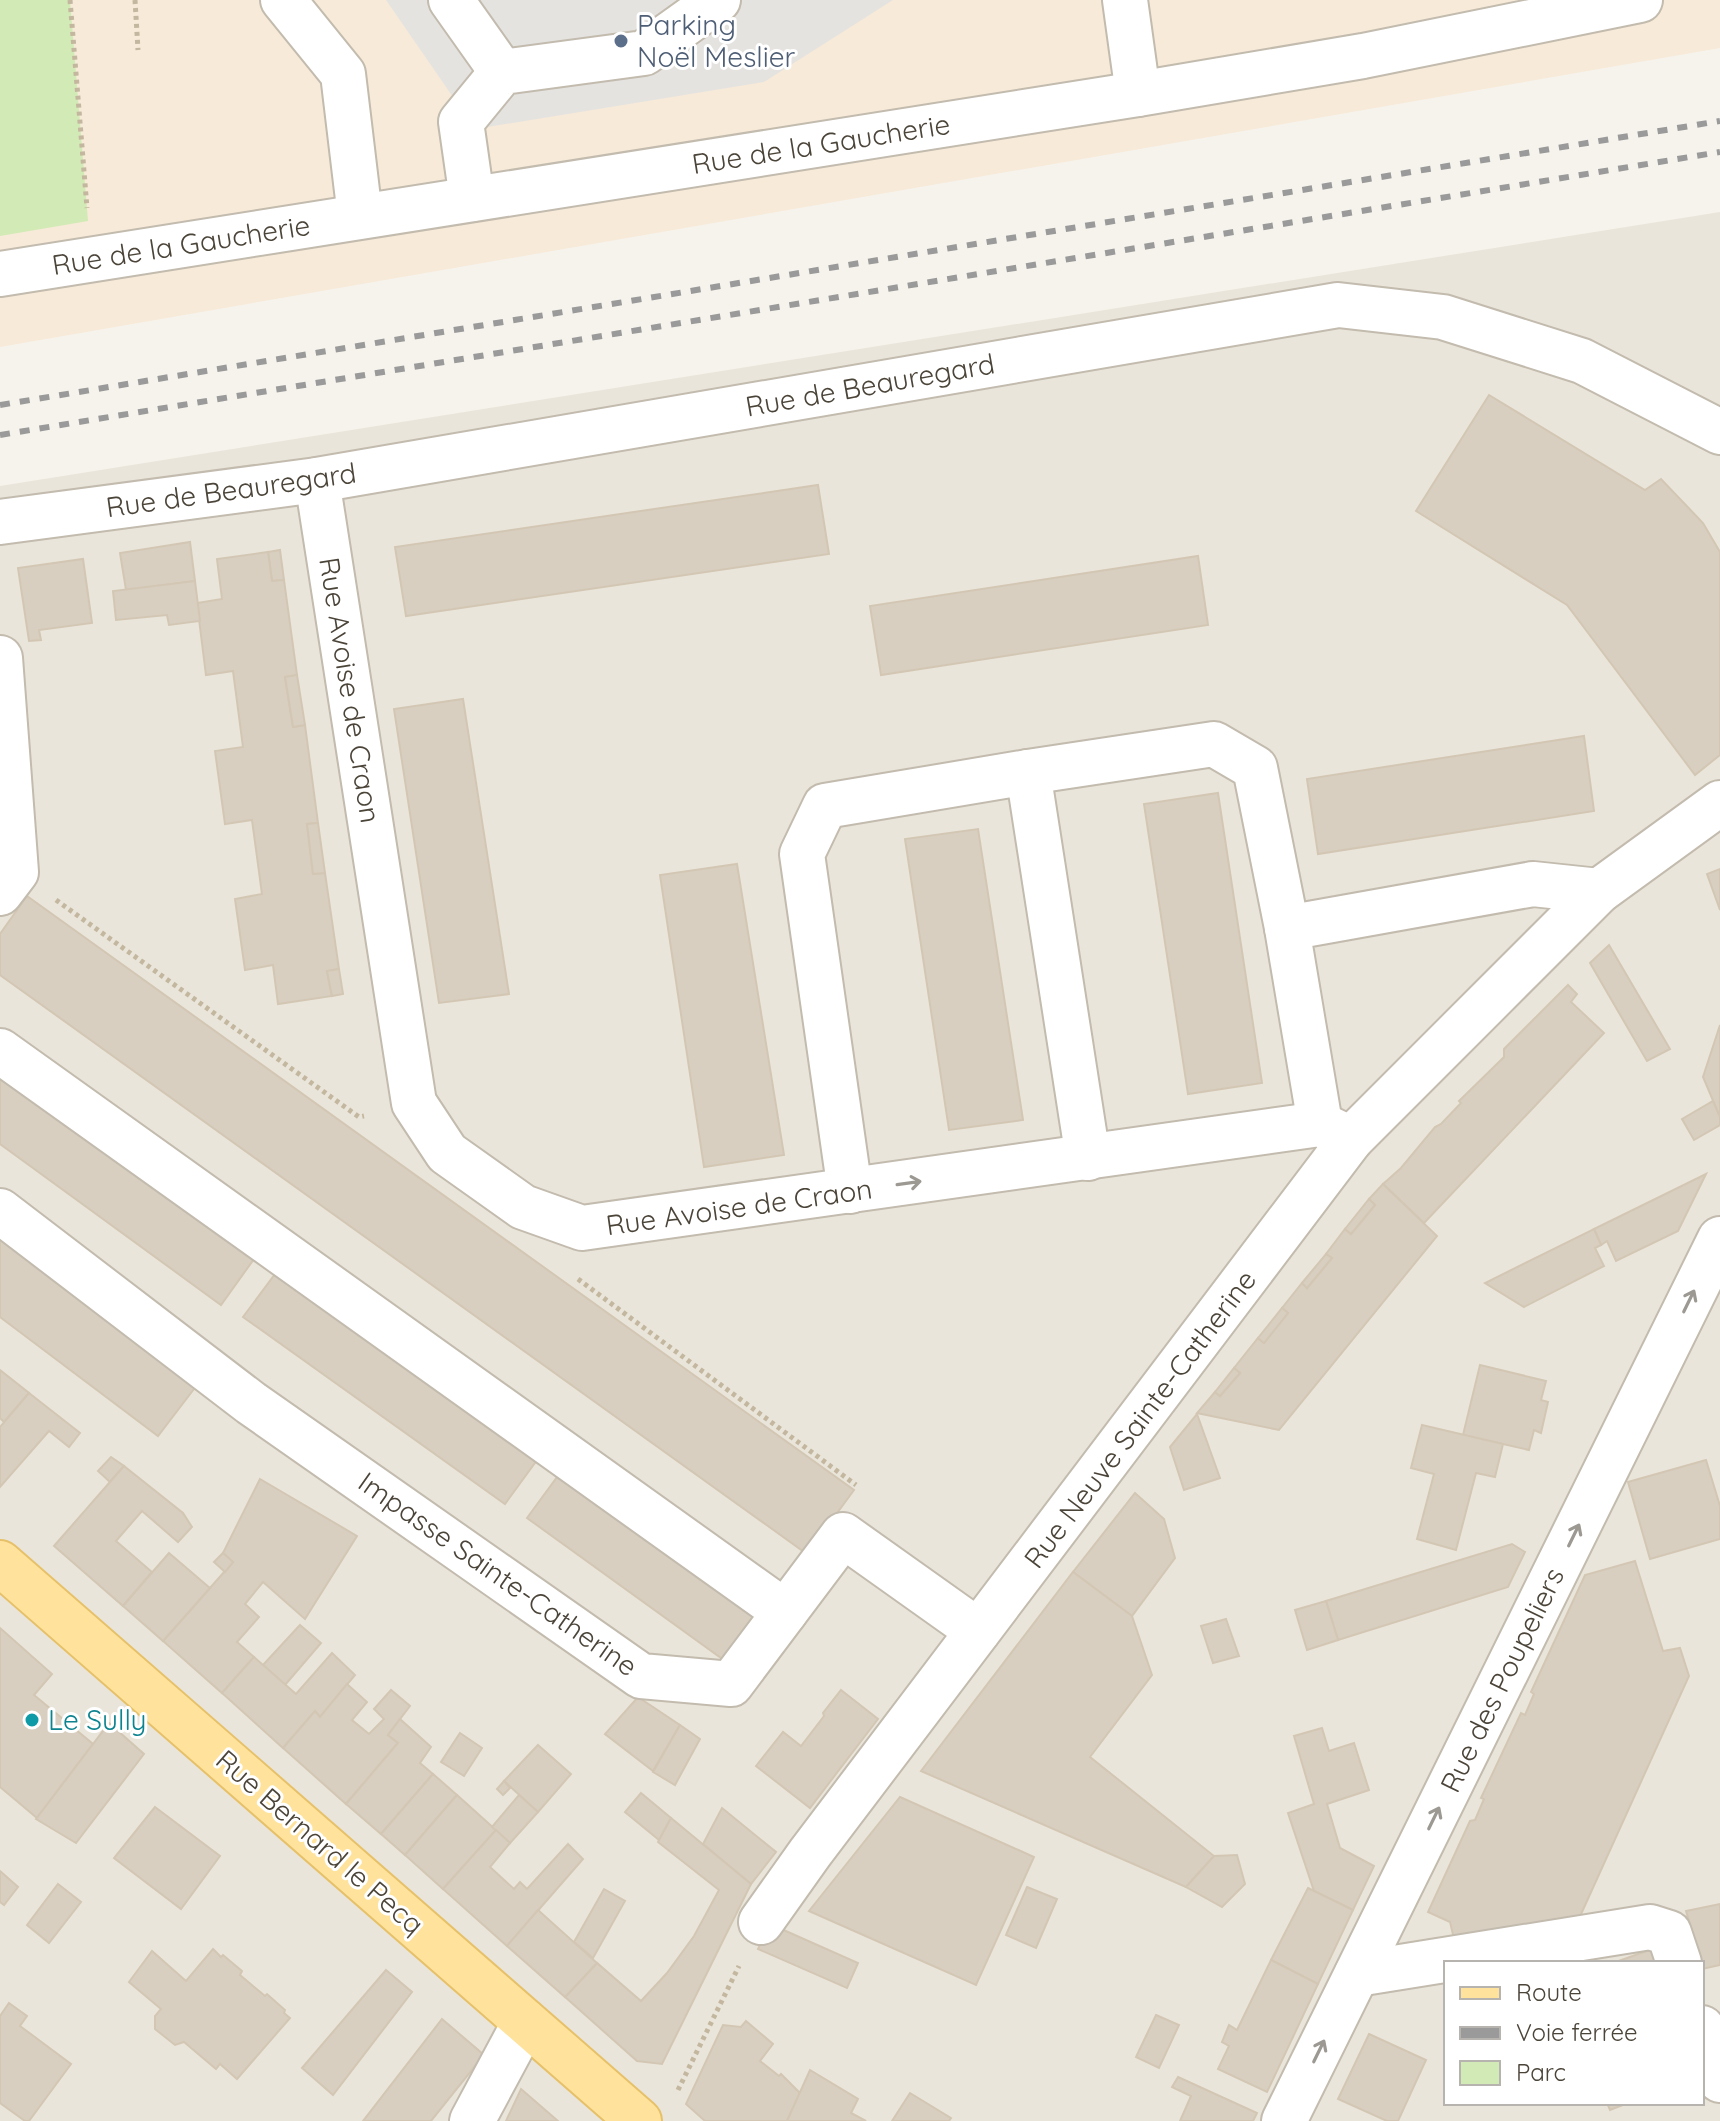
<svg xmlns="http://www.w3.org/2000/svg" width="1720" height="2121" viewBox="0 0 1720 2121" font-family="Quicksand,sans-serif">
  <rect width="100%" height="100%" fill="#f6f3ec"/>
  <path fill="#eae5da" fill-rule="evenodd" d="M1720,212V2121H0V486ZM1446,1963H1702V2103H1446Z"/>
  <path fill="#f7ead8" d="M0,0H1720V48L0,347Z"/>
  <path fill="#d2eab5" d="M0,0H70L88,221L0,236Z"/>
  <path fill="#e5e3e0" d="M386,0H893L764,82L475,129Z"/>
  <g fill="#d8cfc1" stroke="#d3c7b4" stroke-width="2">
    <path d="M1489,395L1645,490L1661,479L1703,523L1720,552V755L1695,775L1567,605L1416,511Z"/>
    <path d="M818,485L829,554L406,616L395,547Z"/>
    <path d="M190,542L195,581L126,590L120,553Z"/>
    <path d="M280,550L284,580L272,581L268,552Z"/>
    <path d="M268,552L272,581L284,580L297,675L285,677L293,727L305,725L318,823L307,824L313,874L325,873L339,969L327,971L332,996L278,1004L273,965L245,970L235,899L262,894L252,820L225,824L215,751L243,747L233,671L206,675L197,603L222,599L217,559Z"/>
    <path d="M1198,556L1208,625L881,675L870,606Z"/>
    <path d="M83,559L92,623L39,630L41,640L29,641L18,568Z"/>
    <path d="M195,581L200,621L169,625L167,615L116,620L113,591Z"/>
    <path d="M297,675L305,725L293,727L285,677Z"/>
    <path d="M463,699L509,994L439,1003L394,709Z"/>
    <path d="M1584,736L1594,811L1318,854L1307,779Z"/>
    <path d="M1218,793L1262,1083L1188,1094L1144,804Z"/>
    <path d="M318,823L325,873L313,874L307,824Z"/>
    <path d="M978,829L1023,1120L949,1130L905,839Z"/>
    <path d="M737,864L784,1155L704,1167L660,875Z"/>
    <path d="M1720,869V910L1707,874Z"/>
    <path d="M27,896L854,1490L807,1554L0,975V934Z"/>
    <path d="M1609,945L1670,1049L1647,1061L1590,963Z"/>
    <path d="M339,969L343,994L332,996L327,971Z"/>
    <path d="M1568,985L1577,994L1571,1002L1604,1033L1424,1223L1383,1184L1401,1168L1435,1127L1441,1124L1461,1103L1459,1101L1504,1057V1049Z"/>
    <path d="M1720,1025V1117L1703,1077Z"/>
    <path d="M0,1064L259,1252L221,1305L0,1144Z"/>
    <path d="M1713,1101L1720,1117V1125L1694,1140L1682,1119Z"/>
    <path d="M1706,1174L1678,1231L1616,1261L1607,1241L1601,1245L1594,1229Z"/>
    <path d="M1383,1184L1437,1236L1279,1430L1197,1413L1215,1392L1220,1396L1240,1373L1234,1368L1258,1338L1264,1343L1288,1313L1282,1308L1302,1283L1307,1288L1332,1258L1326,1254L1345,1229L1351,1234L1375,1205L1369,1199Z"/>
    <path d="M1369,1199L1375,1205L1351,1234L1345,1229Z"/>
    <path d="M1594,1229L1601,1245L1595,1248L1604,1266L1524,1307L1485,1283Z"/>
    <path d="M0,1236L197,1385L158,1436L0,1317Z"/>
    <path d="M1326,1254L1332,1258L1307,1288L1302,1283Z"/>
    <path d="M281,1266L540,1456L505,1504L243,1317Z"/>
    <path d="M1282,1308L1288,1313L1264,1343L1258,1338Z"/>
    <path d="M1480,1365L1546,1381L1541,1400L1548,1402L1541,1433L1534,1430L1529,1450L1463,1435Z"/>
    <path d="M1234,1368L1240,1373L1220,1396L1215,1392Z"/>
    <path d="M0,1370L29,1393L4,1422L0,1418Z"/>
    <path d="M29,1393L80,1433L69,1447L49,1431L0,1487V1427Z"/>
    <path d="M1197,1414L1220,1478L1184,1490L1170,1447Z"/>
    <path d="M1422,1425L1503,1444L1495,1477L1476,1473L1456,1550L1417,1539L1434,1474L1411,1468Z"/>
    <path d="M111,1457L124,1466L110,1482L98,1471Z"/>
    <path d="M1706,1460L1720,1506V1539L1650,1559L1628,1482Z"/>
    <path d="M124,1466L183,1513L192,1527L178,1542L142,1511L116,1541L152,1572L123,1606L54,1546Z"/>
    <path d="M563,1469L764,1613L728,1663L527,1518Z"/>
    <path d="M260,1479L357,1536L305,1619L263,1582L245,1604L259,1617L237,1642L254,1657L222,1693L163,1641L233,1562L223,1553Z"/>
    <path d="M1135,1493L1164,1519L1175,1558L1132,1616L1073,1572Z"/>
    <path d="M1512,1544L1525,1552L1508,1587L1338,1640L1326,1601Z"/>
    <path d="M169,1553L210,1588L163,1641L123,1606Z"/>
    <path d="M223,1553L233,1562L225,1572L214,1562Z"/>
    <path d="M1635,1561L1663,1651L1680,1648L1689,1676L1577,1923L1456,1947L1450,1922L1428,1912L1470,1821L1475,1820L1484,1799L1481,1798L1521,1713L1525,1715L1534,1694L1531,1692L1585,1575Z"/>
    <path d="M1073,1572L1132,1616L1152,1675L1090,1757L1214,1856L1186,1887L921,1771Z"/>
    <path d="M1326,1601L1338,1640L1307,1650L1295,1610Z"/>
    <path d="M1226,1619L1239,1656L1213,1663L1201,1626Z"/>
    <path d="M300,1625L321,1643L285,1685L263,1665Z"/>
    <path d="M0,1628L52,1674L34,1695L93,1744L37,1818L0,1787Z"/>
    <path d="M332,1653L355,1675L320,1717L315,1711L283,1748L222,1693L254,1657L296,1694Z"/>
    <path d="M347,1684L367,1702L352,1720L369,1734L384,1719L374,1709L391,1690L410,1706L388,1735L398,1743L346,1804L283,1748L315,1711L320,1717Z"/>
    <path d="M841,1690L878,1719L810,1808L756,1766L783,1732L801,1746L824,1716L823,1713Z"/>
    <path d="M638,1697L680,1725L653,1771L605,1734Z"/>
    <path d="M400,1719L431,1747L420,1763L433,1774L381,1834L346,1804L398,1743L388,1735Z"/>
    <path d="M109,1723L144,1754L76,1843L36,1819Z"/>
    <path d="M680,1725L700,1739L675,1785L653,1772Z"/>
    <path d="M1322,1728L1329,1751L1354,1743L1369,1790L1327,1804L1340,1848L1374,1866L1353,1910L1314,1891L1288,1813L1314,1804L1294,1736Z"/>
    <path d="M460,1733L482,1748L464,1776L441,1762Z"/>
    <path d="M538,1745L571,1774L538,1812L504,1781Z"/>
    <path d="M433,1774L457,1795L405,1855L381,1834Z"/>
    <path d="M504,1781L510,1788L503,1795L497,1789Z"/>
    <path d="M641,1793L671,1818L659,1840L625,1812Z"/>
    <path d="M457,1795L496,1830L443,1889L405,1855Z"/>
    <path d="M519,1795L538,1812L510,1843L492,1827Z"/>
    <path d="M900,1797L1034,1857L976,1985L809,1911Z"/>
    <path d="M155,1807L220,1856L181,1909L114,1858Z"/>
    <path d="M722,1808L776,1852L751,1884L703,1844Z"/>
    <path d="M671,1818L751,1884L662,2064L637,2061L565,1997L597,1963L641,2001L667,1973L694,1936L719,1890L658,1842Z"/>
    <path d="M496,1830L510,1843L490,1867L514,1889L520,1882L527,1889L568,1844L583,1859L507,1946L443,1889Z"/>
    <path d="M1237,1855L1245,1884L1222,1907L1186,1887L1214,1856Z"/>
    <path d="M0,1871L18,1887L4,1905L0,1902Z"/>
    <path d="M58,1884L81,1902L49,1943L27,1925Z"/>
    <path d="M1027,1887L1057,1899L1036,1948L1006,1935Z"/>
    <path d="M1308,1888L1353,1910L1318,1984L1271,1960Z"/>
    <path d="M604,1889L625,1901L593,1958L574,1942Z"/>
    <path d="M1720,1904V1965L1702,1969V1963H1692L1680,1926L1690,1924L1686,1911Z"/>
    <path d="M538,1910L597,1963L565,1997L507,1946Z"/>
    <path d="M770,1924L858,1963L847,1988L758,1949Z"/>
    <path d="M1655,1948L1661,1963H1613Z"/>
    <path d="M213,1949L221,1957L223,1955L242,1971L240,1975L265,1996L267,1994L285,2010L284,2013L290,2018L237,2079L220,2064L216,2069L184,2042L175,2045L155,2029V2016L161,2009L129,1982L152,1951L186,1981Z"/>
    <path d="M1271,1960L1318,1984L1267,2092L1218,2069L1229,2046L1222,2042L1229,2025L1237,2030Z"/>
    <path d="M386,1970L412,1992L333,2095L302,2068Z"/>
    <path d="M9,2003L27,2016L20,2026L71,2064L29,2121H25L0,2103V2016Z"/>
    <path d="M1156,2015L1179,2025L1159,2068L1136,2057Z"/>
    <path d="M442,2019L484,2055L431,2121H363Z"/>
    <path d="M746,2021L773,2044L760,2061L779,2076L781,2074L800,2093L787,2121H705L686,2104L723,2025L741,2027Z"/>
    <path d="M1369,2034L1426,2060L1398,2121H1387L1338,2099Z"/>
    <path d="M810,2070L858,2099L851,2113L866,2121H787Z"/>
    <path d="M1178,2077L1257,2113L1253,2121H1180L1191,2096L1172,2087Z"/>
    <path d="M521,2089L558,2121H506Z"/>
    <path d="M910,2093L951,2118L949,2121H892Z"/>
    <path d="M1607,2103H1628L1610,2110Z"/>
  </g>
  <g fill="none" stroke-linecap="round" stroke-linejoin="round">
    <defs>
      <g id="minor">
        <path d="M283,0L343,74L360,216"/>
        <path d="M451,0L502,72"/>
        <path d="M1125,0L1138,94"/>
        <path d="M472,199L461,122L502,72L644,53L718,0"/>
        <path d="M0,274L1138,94L1363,56L1640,0"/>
        <path d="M317,480L414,1103L447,1153L523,1207L582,1228L1320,1124L1351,1139"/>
        <path d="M0,522L317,480L1338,305L1443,317L1582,361L1720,432"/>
        <path d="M0,658L16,872L0,893"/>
        <path d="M1028,772L1214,744L1255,768L1287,928"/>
        <path d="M0,1051L785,1612"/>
        <path d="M1320,1124L1287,928L1533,884L1599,891"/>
        <path d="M850,1191L802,854L825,806L1028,772L1088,1158"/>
        <path d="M0,1211L251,1403L641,1676L731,1684L843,1535L978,1631"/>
        <path d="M761,1922L810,1853L1351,1139L1599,891L1720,803"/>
        <path d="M1357,1974L1650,1927L1669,1933L1679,1963"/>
        <path d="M1702,2028L1720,2080"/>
        <path d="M472,2121L525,2022"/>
        <path d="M1284,2121L1720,1239"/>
      </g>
      <path id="major" d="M0,1563L639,2121"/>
    </defs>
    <use href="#minor" stroke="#c2bbae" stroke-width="48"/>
    <use href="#major" stroke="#e6c16a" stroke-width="48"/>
    <g stroke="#c4b79f" stroke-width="5" stroke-dasharray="4 4" stroke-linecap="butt">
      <path d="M70,0L87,208"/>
      <path d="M135,0L138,50"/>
      <path d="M56,900L359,1117L364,1116"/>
      <path d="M578,1279L856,1485"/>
      <path d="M678,2090L739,1966"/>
    </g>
    <use href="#minor" stroke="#fff" stroke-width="44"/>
    <use href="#major" stroke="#ffe39c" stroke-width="44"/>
    <g stroke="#9a9a9a" stroke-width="6" stroke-dasharray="10 10" stroke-linecap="butt">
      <path d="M0,405L1720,121"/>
      <path d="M0,435L1720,152"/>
    </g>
  </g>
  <defs><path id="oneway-shaft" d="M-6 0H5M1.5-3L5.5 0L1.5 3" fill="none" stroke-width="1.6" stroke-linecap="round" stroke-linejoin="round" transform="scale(2)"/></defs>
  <g stroke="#9c9892">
    <use href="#oneway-shaft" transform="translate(909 1183) rotate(-8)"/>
    <use href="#oneway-shaft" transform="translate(1689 1301) rotate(-64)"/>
    <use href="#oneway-shaft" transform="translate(1574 1535) rotate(-64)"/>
    <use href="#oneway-shaft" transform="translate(1434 1818) rotate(-64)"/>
    <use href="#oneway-shaft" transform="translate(1319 2051) rotate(-64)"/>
  </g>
  <circle fill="#5c6f8a" stroke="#fff" stroke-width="3" cx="621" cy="41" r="8"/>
  <circle fill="#0f9aa8" stroke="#fff" stroke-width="3" cx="32" cy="1720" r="8"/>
  <g text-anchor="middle" stroke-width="6" stroke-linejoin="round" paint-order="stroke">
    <g font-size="28" fill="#4e5e75" stroke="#fff" text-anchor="start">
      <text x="637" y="35">Parking<tspan x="637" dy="32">Noël Meslier</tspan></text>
    </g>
    <g font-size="28" fill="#4b4439" stroke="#fff">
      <text transform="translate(821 144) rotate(-9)" y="10">Rue de la Gaucherie</text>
      <text transform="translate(181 245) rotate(-9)" y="10">Rue de la Gaucherie</text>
      <text transform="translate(870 385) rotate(-10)" y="10">Rue de Beauregard</text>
      <text transform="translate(231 490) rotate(-8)" y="10">Rue de Beauregard</text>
      <text transform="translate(350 690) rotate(81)" y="10">Rue Avoise de Craon</text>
      <text transform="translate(739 1207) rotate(-8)" y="10">Rue Avoise de Craon</text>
      <text transform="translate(1140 1419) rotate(-53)" y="10">Rue Neuve Sainte-Catherine</text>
      <text transform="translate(498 1574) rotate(35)" y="10">Impasse Sainte-Catherine</text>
      <text transform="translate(1502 1680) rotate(-64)" y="10">Rue des Poupeliers</text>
      <text transform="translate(320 1842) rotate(41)" y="10">Rue Bernard le Pecq</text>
    </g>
    <g font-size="28" fill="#0d838f" stroke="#fff" text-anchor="start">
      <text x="48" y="1730">Le Sully</text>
    </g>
  </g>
  <rect x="1444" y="1961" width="260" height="144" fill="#ffffff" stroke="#b7b4b0" stroke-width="2"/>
  <rect x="1460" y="1987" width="40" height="12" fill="#ffe39c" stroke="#b7b4b0" stroke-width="2"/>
  <text x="1516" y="2001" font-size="24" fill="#4b4439">Route</text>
  <rect x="1460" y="2027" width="40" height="12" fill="#9a9a9a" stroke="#b7b4b0" stroke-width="2"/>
  <text x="1516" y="2041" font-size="24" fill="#4b4439">Voie ferrée</text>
  <rect x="1460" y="2061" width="40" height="24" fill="#d2eab5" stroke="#b7b4b0" stroke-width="2"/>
  <text x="1516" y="2081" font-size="24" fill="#4b4439">Parc</text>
</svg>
